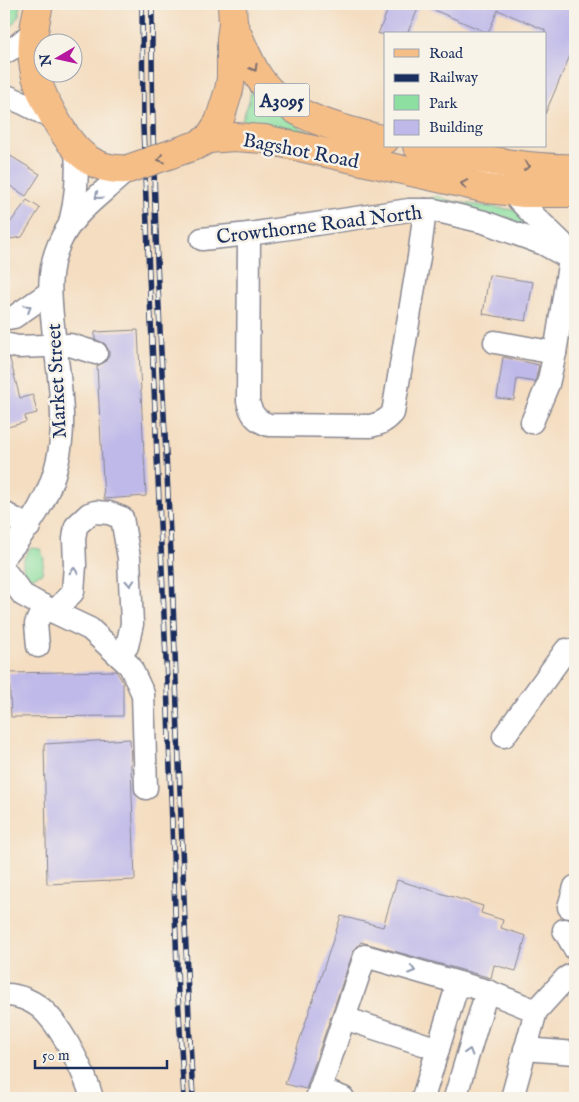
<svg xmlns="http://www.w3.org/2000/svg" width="579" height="1102" viewBox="0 0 579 1102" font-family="'IM FELL English',serif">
  <rect width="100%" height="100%" fill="#f7f3e8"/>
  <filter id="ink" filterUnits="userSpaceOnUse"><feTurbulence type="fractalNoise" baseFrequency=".02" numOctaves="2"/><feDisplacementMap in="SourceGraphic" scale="10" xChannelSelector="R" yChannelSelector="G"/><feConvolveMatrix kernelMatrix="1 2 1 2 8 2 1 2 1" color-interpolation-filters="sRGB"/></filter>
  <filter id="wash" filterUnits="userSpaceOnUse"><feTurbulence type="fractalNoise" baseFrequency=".0096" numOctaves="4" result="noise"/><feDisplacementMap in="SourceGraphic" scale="20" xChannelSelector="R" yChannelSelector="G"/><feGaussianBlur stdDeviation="1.12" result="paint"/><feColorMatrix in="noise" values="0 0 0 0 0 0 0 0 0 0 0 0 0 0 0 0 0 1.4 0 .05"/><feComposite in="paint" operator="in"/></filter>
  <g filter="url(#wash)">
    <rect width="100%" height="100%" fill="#f4ddc0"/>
    <g fill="#8cdfa0" stroke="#54877f">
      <path d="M4,4H20L19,15L4,37Z"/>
      <path d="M252,83L276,109L302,129L329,139L473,168L469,174L242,120L249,101Z"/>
      <path d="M438,196L451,201L476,205L530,212L564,242L425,200Z"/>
      <path d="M31,548L40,549L44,559L42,573L30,578C19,570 22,557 31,548Z"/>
    </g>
    <g id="blocks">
      <g fill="#bfb9e9">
        <path d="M390,4H559L575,11V44L545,114V30L498,10L488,33L420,4L407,34H378Z"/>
        <path d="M4,152L40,174L26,196L4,182Z"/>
        <path d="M27,200L40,208L22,237L4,240V224L10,223Z"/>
        <path d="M489,275L533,282L526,321L483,314Z"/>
        <path d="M138,330L146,496L104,499L97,366L105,362L109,356V351L105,344L95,339V332Z"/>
        <path d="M4,357L10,359L20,398L33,395L37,413L25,416L26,422L4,428Z"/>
        <path d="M503,357L539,365L535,382L517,379L514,400L497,398Z"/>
        <path d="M116,671L123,682V716L11,717L9,673Z"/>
        <path d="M130,739L135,880L47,884L44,744Z"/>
        <path d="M397,880L483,906L481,913L503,920L501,928L526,936L516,971L494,965L491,978L361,942L353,952L306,1089L285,1084L341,916L383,927Z"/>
      </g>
    </g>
  </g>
  <g filter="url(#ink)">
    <use href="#blocks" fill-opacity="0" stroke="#88868f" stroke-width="1"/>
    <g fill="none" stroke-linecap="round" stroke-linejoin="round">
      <defs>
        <g id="minor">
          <path d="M4,53L18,45L34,31"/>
          <path d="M4,95L23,103L56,120"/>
          <path d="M480,159L533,215L562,243L570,259L555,353L548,384L532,422"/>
          <path d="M70,223C77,197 78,174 76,148"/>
          <path d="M249,234L248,401C251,414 256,421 269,425L370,426C380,424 386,421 393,413L419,257L425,210"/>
          <path d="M202,239L249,234L409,210H434L484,222L544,244L575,261"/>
          <path d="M4,316L8,318L14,317L50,292"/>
          <path d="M495,342L555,353"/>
          <path d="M4,344L18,347L70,345L96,353"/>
          <path d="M4,513L29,527"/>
          <path d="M4,557C38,518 61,478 62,425C63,392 56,359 53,326C50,297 47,271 59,244C73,211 103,194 128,169"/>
          <path d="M4,570L23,595L54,612L90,629L130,666L143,694L146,788"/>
          <path d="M54,612L73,592L75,565L74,539L76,526L89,514L95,512L109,513L122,518L129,558L132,624L127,646L120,656"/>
          <path d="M38,646L36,624L44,606"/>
          <path d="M504,736L566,650"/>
          <path d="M569,907L575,887"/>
          <path d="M564,930L575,949"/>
          <path d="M4,995C18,994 36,1002 46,1013C64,1032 85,1073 92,1098"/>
          <path d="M344,1018L438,1049"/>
          <path d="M525,1049L575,1053"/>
          <path d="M320,1089L343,1098"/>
          <path d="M317,1098L365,956L487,991"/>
          <path d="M423,1098L458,983"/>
          <path d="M455,1098L487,991L536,1011"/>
          <path d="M512,1098L536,1011L566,978L575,973"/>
        </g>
        <g id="major">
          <path d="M39,4C35,22 31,42 33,61C35,88 65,144 88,159C99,167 114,170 128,169"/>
          <path d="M233,24C241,42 248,60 258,76C284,117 341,129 385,140"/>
          <path d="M208,139L234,137L264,139L488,189L524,193H575"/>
          <path d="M197,145L208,139L219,122L229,90L231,78V38L233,24L232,4"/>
          <path d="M417,146C469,156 522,170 575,168"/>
        </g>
      </defs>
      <use href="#minor" stroke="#88868f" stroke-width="25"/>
      <use href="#major" stroke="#88868f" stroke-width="30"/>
      <use href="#minor" stroke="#fff" stroke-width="22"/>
      <use href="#major" stroke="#f6be87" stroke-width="28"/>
      <defs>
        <g id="rail">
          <path d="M142,4L143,126L149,274L167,682L178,995L184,1098"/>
          <path d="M152,4C151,187 162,371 171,554C179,735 183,917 193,1098"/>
        </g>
      </defs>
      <use href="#rail" stroke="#1b2f5e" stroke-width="5.5"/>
      <use href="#rail" stroke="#f7f3e8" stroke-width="4" stroke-dasharray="11" stroke-linecap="butt"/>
      <defs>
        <path id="major-bridge" d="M128,169L194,146"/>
      </defs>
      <use href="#major-bridge" stroke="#88868f" stroke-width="30" stroke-linecap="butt"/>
      <use href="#major-bridge" stroke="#f6be87" stroke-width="28"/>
    </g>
    <defs><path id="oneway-chevron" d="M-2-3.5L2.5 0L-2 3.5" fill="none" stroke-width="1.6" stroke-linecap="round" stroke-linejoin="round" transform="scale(1.25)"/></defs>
    <g stroke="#7e6f70">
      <use href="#oneway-chevron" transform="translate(254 68) rotate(60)"/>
      <use href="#oneway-chevron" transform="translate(161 159) rotate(162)"/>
      <use href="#oneway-chevron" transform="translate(527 166) rotate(7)"/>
      <use href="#oneway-chevron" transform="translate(464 184) rotate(-169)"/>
    </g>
    <g stroke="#8d97ae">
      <use href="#oneway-chevron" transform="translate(98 196) rotate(141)"/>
      <use href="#oneway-chevron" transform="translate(28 308) rotate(-32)"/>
      <use href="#oneway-chevron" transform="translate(74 571) rotate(-87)"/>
      <use href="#oneway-chevron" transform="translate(130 583) rotate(87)"/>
      <use href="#oneway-chevron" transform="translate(412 970) rotate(16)"/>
      <use href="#oneway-chevron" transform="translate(469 1052) rotate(-73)"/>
    </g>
  </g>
  <g text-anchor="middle" stroke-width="5" stroke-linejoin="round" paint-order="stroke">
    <rect fill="#f7f3e8" stroke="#5d6a87" stroke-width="1" x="254.5" y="83.5" width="55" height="33" rx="4"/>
    <g font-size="19" font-weight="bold" fill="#1b2f5e">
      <text x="282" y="107">A3095</text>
    </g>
    <g font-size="20" fill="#1b2f5e" stroke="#f7f3e8">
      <text transform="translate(301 150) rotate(11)" y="7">Bagshot Road</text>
      <text transform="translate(319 224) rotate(-7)" y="7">Crowthorne Road North</text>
      <text transform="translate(56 381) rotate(-93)" y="7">Market Street</text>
    </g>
  </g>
  <rect width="579" height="1102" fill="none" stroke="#f7f3e8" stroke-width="20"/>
  <rect x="384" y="32" width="162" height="115" fill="#f7f3e8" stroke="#9fa5b1"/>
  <rect x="394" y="49" width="25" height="8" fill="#f6be87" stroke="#9fa5b1"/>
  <text x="429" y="58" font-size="15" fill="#1b2f5e">Road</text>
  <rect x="394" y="74" width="25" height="8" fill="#1b2f5e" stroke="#9fa5b1"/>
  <text x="429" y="82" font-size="15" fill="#1b2f5e">Railway</text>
  <rect x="394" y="95" width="25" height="15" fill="#8cdfa0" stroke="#9fa5b1"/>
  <text x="429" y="108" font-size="15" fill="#1b2f5e">Park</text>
  <rect x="394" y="120" width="25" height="15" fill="#bfb9e9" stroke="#9fa5b1"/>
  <text x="429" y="132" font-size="15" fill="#1b2f5e">Building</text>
  <g transform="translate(58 58) rotate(261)"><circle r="24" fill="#f7f3e8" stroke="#9fa5b1"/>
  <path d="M0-4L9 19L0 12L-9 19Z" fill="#b5179e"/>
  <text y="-8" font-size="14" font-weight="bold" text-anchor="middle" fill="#1b2f5e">N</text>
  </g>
  <path d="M35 1060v8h132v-8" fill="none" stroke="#1b2f5e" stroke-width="2.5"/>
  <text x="42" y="1060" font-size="15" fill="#1b2f5e" stroke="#f7f3e8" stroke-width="4" paint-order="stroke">50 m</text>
</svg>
